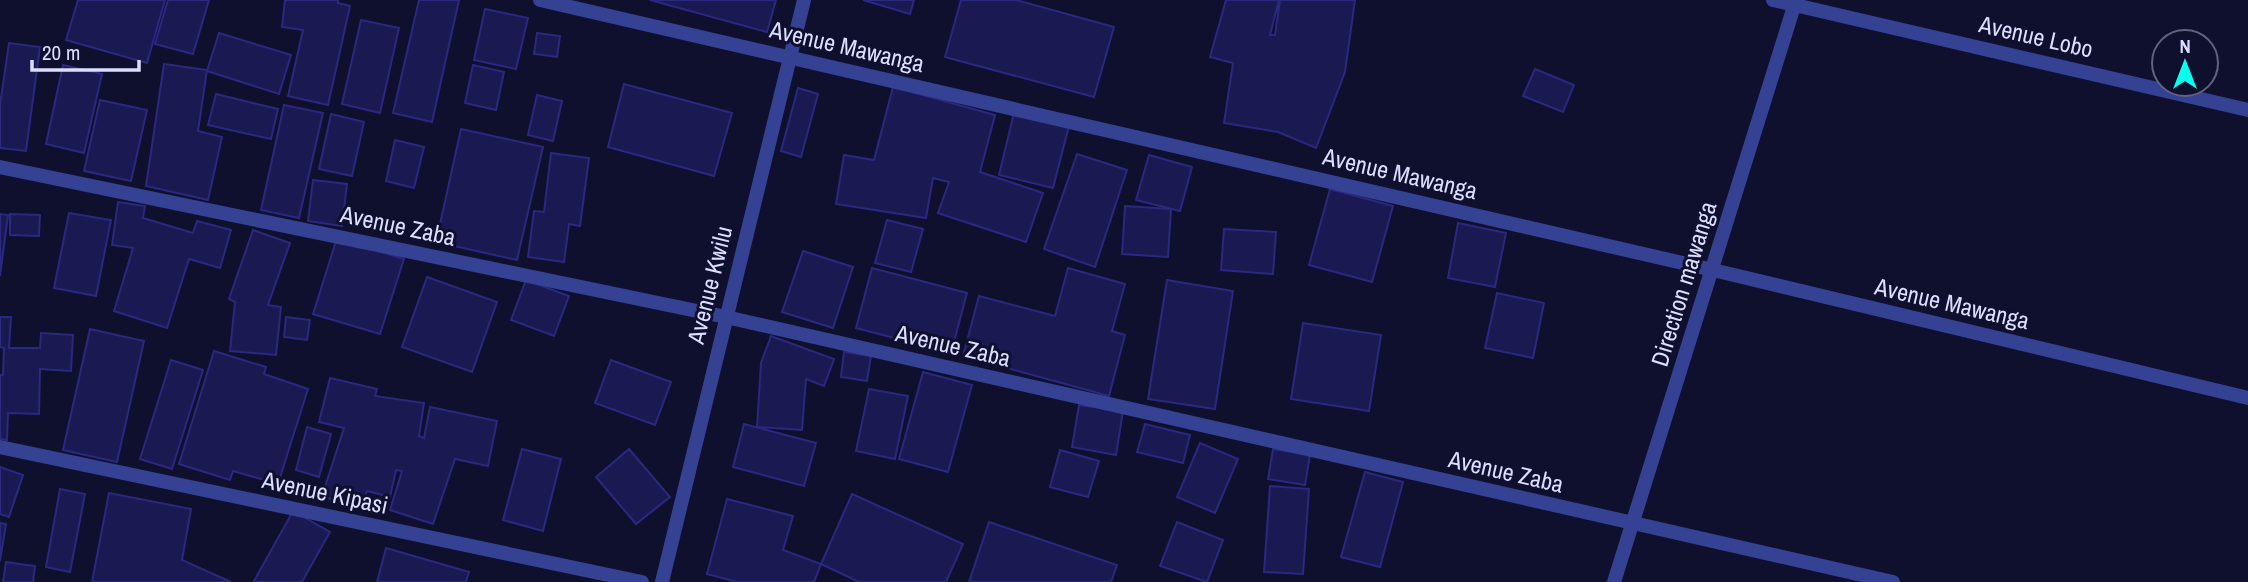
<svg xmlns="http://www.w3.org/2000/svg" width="2248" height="582" viewBox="0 0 2248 582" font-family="'Archivo Narrow',sans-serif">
  <rect width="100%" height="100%" fill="#0f0f2e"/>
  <g fill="#1b1951" stroke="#2b2880" stroke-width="2">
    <path d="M78,0H165L147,63L66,40Z"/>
    <path d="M168,0H209L193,54L155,44Z"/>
    <path d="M285,0H338V3L350,6L328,105L288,96L303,30L282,27Z"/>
    <path d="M419,0H459L432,122L393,113Z"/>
    <path d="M650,0H776L767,32Z"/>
    <path d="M863,0H914L910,14Z"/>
    <path d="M961,0H1016L1114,27L1094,97L945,57Z"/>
    <path d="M1226,0H1279L1270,35H1275L1280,0H1355L1345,72L1316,148L1278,132L1224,123L1233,63L1210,57Z"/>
    <path d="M485,9L528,18L516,69L474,60Z"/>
    <path d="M361,20L399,28L380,113L342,104Z"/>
    <path d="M219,33L291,55L279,94L207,71Z"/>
    <path d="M537,33L560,36L557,57L534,54Z"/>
    <path d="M9,43L40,47L26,151L0,148V105Z"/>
    <path d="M164,64L207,70L198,131L222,137L208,200L146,186Z"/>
    <path d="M63,65L102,74L84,153L46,144Z"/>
    <path d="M473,65L504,72L496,110L465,103Z"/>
    <path d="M1535,69L1574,85L1563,112L1523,96Z"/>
    <path d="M624,84L732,113L714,176L608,147Z"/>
    <path d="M893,87L995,115L980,172L1043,193L1026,242L938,213L949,182L933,178L926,218L836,204L844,155L874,160Z"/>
    <path d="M798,88L818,94L801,157L781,151Z"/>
    <path d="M216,94L278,109L271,139L208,125Z"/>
    <path d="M537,95L562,101L553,141L528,135Z"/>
    <path d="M100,100L147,110L131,181L84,171Z"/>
    <path d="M284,105L323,113L299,218L261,210Z"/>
    <path d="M1014,113L1069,126L1053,188L999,175Z"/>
    <path d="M331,114L364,122L352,176L319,169Z"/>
    <path d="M461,129L543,147L517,260L436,242Z"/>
    <path d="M395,140L424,147L414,188L386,181Z"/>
    <path d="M551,153L589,158L580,226L569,224L564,262L528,257L534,211L544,212Z"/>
    <path d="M1077,154L1127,170L1095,267L1044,249Z"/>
    <path d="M1149,155L1192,167L1180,211L1136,200Z"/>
    <path d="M313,180L347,184L342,226L308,221Z"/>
    <path d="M1330,189L1393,206L1372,282L1309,265Z"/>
    <path d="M118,202L145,206L143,218L193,233L197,221L231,230L220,268L189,259L167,328L114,311L133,248L112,245Z"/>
    <path d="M1125,206L1171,209L1168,257L1122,254Z"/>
    <path d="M69,213L111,220L96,296L54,288Z"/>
    <path d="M0,214L8,215L0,276Z"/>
    <path d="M10,214L40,215L39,236L10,235Z"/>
    <path d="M887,220L923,229L911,272L875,263Z"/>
    <path d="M1458,223L1506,233L1495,287L1448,278Z"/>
    <path d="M1224,229L1276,232L1273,274L1221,270Z"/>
    <path d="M253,230L290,243L268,305L281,307L276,355L230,351L235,302L229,299Z"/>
    <path d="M337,238L404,259L380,334L313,314Z"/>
    <path d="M803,251L853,267L833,328L782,312Z"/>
    <path d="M872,268L967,293L951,353L856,328Z"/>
    <path d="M1068,268L1125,284L1112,331L1125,335L1109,396L963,356L979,296L1055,316Z"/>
    <path d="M427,277L497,302L472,372L402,347Z"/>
    <path d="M526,280L569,296L554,336L511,320Z"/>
    <path d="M1167,280L1233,291L1215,409L1148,399Z"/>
    <path d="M1497,293L1544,303L1533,358L1485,348Z"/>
    <path d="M0,317H11L9,348H40L41,333L73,335L71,371L40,369L39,414L8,413L7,440L0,439V375H3L4,348L0,347Z"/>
    <path d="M286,317L310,320L307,340L284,337Z"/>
    <path d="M1303,323L1381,335L1369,411L1291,399Z"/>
    <path d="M90,329L144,341L117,462L63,450Z"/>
    <path d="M771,336L834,359L824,386L806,379L802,430L757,427L761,363Z"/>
    <path d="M214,351L266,367L264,374L308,389L278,484L233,471L230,480L179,464Z"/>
    <path d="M844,352L871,356L867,381L841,377Z"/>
    <path d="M171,360L203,370L172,469L140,459Z"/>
    <path d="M611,360L671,382L655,425L595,403Z"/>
    <path d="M923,372L972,385L948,472L899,459Z"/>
    <path d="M330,378L377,389L375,396L424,403L419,436L424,438L430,407L497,421L488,466L455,459L433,524L390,510L402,471L396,470L390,497L367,491L361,509L322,496L344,428L319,422Z"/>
    <path d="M869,389L908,396L895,459L856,451Z"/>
    <path d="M1079,405L1123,411L1116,455L1072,447Z"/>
    <path d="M744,424L816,443L804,486L733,467Z"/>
    <path d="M1145,424L1190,435L1183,463L1137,452Z"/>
    <path d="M307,427L331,434L319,477L296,470Z"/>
    <path d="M1200,443L1238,459L1215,513L1177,497Z"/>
    <path d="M522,449L561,459L543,531L503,520Z"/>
    <path d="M629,449L670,497L636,524L596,477Z"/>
    <path d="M1273,449L1310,455L1305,485L1268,479Z"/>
    <path d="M1060,450L1099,461L1088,497L1050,487Z"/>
    <path d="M0,467L23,475L9,517L0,514Z"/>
    <path d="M1365,472L1403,482L1380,567L1341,557Z"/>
    <path d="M1270,486L1309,489L1303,574L1264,572Z"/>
    <path d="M60,489L85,494L70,572L46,567Z"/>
    <path d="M109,493L191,509L182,560L231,582H92Z"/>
    <path d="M852,494L963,544L946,582H859L821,564Z"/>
    <path d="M727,499L793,516L783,550L821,564L814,582H737L707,574Z"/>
    <path d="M293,511L330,532L302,582H256L254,581Z"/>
    <path d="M989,522L1117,565L1111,582H969Z"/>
    <path d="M1177,522L1223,540L1207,582L1160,566Z"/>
    <path d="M0,523L6,524L0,561Z"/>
    <path d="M386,548L469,572L466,582H377Z"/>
    <path d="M6,562L35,566L33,582H3Z"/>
  </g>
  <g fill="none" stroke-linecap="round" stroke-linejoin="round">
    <g stroke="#354192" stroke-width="14">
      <path d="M540,0L1713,270L2248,398"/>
      <path d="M1773,0L2248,110"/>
      <path d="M0,167L726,317L1893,582"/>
      <path d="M0,447L642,582"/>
      <path d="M662,582L804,0"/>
      <path d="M1614,582L1796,0"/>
    </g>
  </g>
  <g text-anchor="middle" stroke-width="6" stroke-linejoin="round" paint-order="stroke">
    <g font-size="24" fill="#dcdeff" stroke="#0f0f2e">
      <text transform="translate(2036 37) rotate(13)" y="8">Avenue Lobo</text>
      <text transform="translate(847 47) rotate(13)" y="8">Avenue Mawanga</text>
      <text transform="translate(1400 174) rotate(13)" y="8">Avenue Mawanga</text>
      <text transform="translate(398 226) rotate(12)" y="8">Avenue Zaba</text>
      <text transform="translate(1684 284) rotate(-73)" y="8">Direction mawanga</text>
      <text transform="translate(710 285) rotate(-76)" y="8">Avenue Kwilu</text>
      <text transform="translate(1952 304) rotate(13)" y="8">Avenue Mawanga</text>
      <text transform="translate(953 346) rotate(13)" y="8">Avenue Zaba</text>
      <text transform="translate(1506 472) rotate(13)" y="8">Avenue Zaba</text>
      <text transform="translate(325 493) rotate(12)" y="8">Avenue Kipasi</text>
    </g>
  </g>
  <g transform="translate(2185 63)"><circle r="33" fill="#0f0f2e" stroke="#616282" stroke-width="2"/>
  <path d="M0-5L12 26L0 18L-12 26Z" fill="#08ffef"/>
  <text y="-10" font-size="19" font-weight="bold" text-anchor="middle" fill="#dcdeff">N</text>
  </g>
  <path d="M32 60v10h107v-10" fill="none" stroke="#dcdeff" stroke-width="3.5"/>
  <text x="42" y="60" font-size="21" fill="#dcdeff" stroke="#0f0f2e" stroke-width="5" paint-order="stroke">20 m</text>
</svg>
